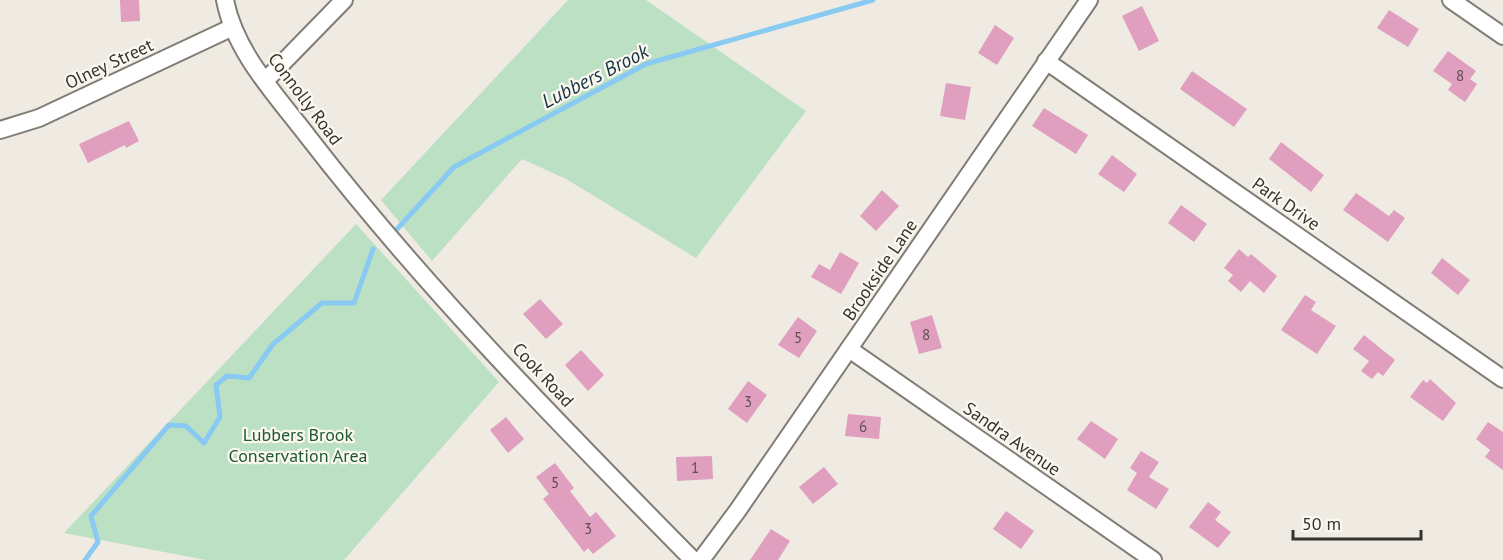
<svg xmlns="http://www.w3.org/2000/svg" width="1503" height="560" viewBox="0 0 1503 560" font-family="'PT Sans',sans-serif">
  <rect width="100%" height="100%" fill="#efebe3"/>
  <g fill="#bce0c4">
    <path d="M568,0H646L806,111L696,258L566,179L522,159L432,261L381,200Z"/>
    <path d="M356,224L499,382L344,560H206L64,533Z"/>
  </g>
  <g fill="none" stroke-linecap="round" stroke-linejoin="round">
    <g stroke="#88caf1" stroke-width="5">
      <path d="M397,229L454,167L646,64L873,0"/>
      <path d="M85,560L98,542L91,516L169,425L186,426L204,443L220,417L216,385L227,376L249,378L273,344L322,303H354L373,249"/>
    </g>
  </g>
  <g fill="#e09fbf">
    <path d="M120,0H139L140,21L121,22Z"/>
    <path d="M1142,6L1159,41L1139,51L1122,16Z"/>
    <path d="M1389,10L1419,29L1408,47L1377,28Z"/>
    <path d="M995,25L1014,38L997,65L978,53Z"/>
    <path d="M1448,51L1476,71L1470,79L1477,84L1465,102L1448,90L1452,84L1433,71Z"/>
    <path d="M1192,71L1247,109L1234,127L1180,89Z"/>
    <path d="M946,83L971,87L965,120L940,116Z"/>
    <path d="M1044,108L1088,135L1076,154L1032,126Z"/>
    <path d="M129,121L139,141L126,148L125,145L88,163L79,144Z"/>
    <path d="M1281,142L1324,175L1311,192L1269,159Z"/>
    <path d="M1112,155L1137,174L1124,192L1098,174Z"/>
    <path d="M882,190L899,206L876,231L860,216Z"/>
    <path d="M1356,193L1389,216L1394,210L1405,218L1388,242L1343,210Z"/>
    <path d="M1181,205L1207,224L1194,242L1168,223Z"/>
    <path d="M1239,249L1248,257L1251,254L1277,276L1264,293L1250,281L1241,292L1228,281L1233,275L1224,268Z"/>
    <path d="M840,252L859,263L841,294L811,277L819,264L830,270Z"/>
    <path d="M1442,258L1470,280L1458,295L1431,273Z"/>
    <path d="M1305,295L1316,302L1311,310L1336,326L1317,354L1281,330Z"/>
    <path d="M540,299L563,324L546,339L523,314Z"/>
    <path d="M932,315L942,348L919,354L910,322Z"/>
    <path d="M798,317L817,331L799,358L778,345Z"/>
    <path d="M1364,335L1395,360L1383,376L1378,372L1372,379L1361,371L1369,361L1353,349Z"/>
    <path d="M581,350L604,375L588,391L565,365Z"/>
    <path d="M1430,379L1456,403L1443,421L1410,397L1423,380L1427,383Z"/>
    <path d="M748,381L767,395L747,423L728,409Z"/>
    <path d="M848,414L881,417L879,439L845,436Z"/>
    <path d="M506,417L524,439L508,453L490,430Z"/>
    <path d="M1091,421L1118,439L1105,459L1077,439Z"/>
    <path d="M1488,422L1503,432V470L1485,457L1490,450L1476,439Z"/>
    <path d="M1141,451L1159,462L1149,477L1169,489L1156,509L1127,490L1137,473L1130,468Z"/>
    <path d="M712,456L713,479L677,481L676,457Z"/>
    <path d="M555,463L574,488L570,491L590,517L596,512L616,536L593,554L588,548L584,552L543,499L549,494L536,477Z"/>
    <path d="M824,467L838,484L813,504L799,487Z"/>
    <path d="M1208,502L1221,512L1215,520L1231,532L1218,548L1189,527Z"/>
    <path d="M1006,511L1034,531L1021,549L993,529Z"/>
    <path d="M771,529L790,541L778,560H750Z"/>
  </g>
  <g fill="none" stroke-linecap="round" stroke-linejoin="round">
    <defs>
      <g id="minor">
        <path d="M225,0C235,53 277,96 309,138C425,288 560,425 693,560"/>
        <path d="M1451,0L1503,36"/>
        <path d="M1046,61L1503,379"/>
        <path d="M265,81L344,0"/>
        <path d="M0,130L39,118L233,27"/>
        <path d="M849,349L1153,560"/>
        <path d="M701,560L738,510L1089,0"/>
      </g>
    </defs>
    <use href="#minor" stroke="#807d75" stroke-width="20"/>
    <use href="#minor" stroke="#fff" stroke-width="16"/>
  </g>
  <g text-anchor="middle" stroke-width="4.5" stroke-linejoin="round" paint-order="stroke">
    <g font-size="15" fill="#5f4e53">
      <text x="1460" y="81">8</text>
      <text x="926" y="340">8</text>
      <text x="798" y="343">5</text>
      <text x="748" y="407">3</text>
      <text x="863" y="432">6</text>
      <text x="695" y="473">1</text>
      <text x="555" y="488">5</text>
      <text x="588" y="534">3</text>
    </g>
    <g font-size="18" fill="#34332f" stroke="#fcf8f0">
      <text transform="translate(109 64) rotate(-25)" y="6">Olney Street</text>
      <text transform="translate(305 99) rotate(53)" y="6">Connolly Road</text>
      <text transform="translate(1286 204) rotate(35)" y="6">Park Drive</text>
      <text transform="translate(880 270) rotate(-56)" y="6">Brookside Lane</text>
      <text transform="translate(543 375) rotate(47)" y="6">Cook Road</text>
      <text transform="translate(1012 439) rotate(35)" y="6">Sandra Avenue</text>
    </g>
    <g font-size="18" fill="#1c5b32" stroke="#fcf8f0">
      <text x="298" y="441">Lubbers Brook<tspan x="298" dy="21">Conservation Area</tspan></text>
    </g>
    <g font-size="20" font-style="italic" fill="#153344" stroke="#fcf8f0">
      <text transform="translate(595 76) rotate(-27)" y="7">Lubbers Brook</text>
    </g>
  </g>
  <path d="M1293 530v9h128v-9" fill="none" stroke="#34332f" stroke-width="3"/>
  <text x="1302" y="530" font-size="18" fill="#34332f" stroke="#fcf8f0" stroke-width="4.5" paint-order="stroke">50 m</text>
</svg>
